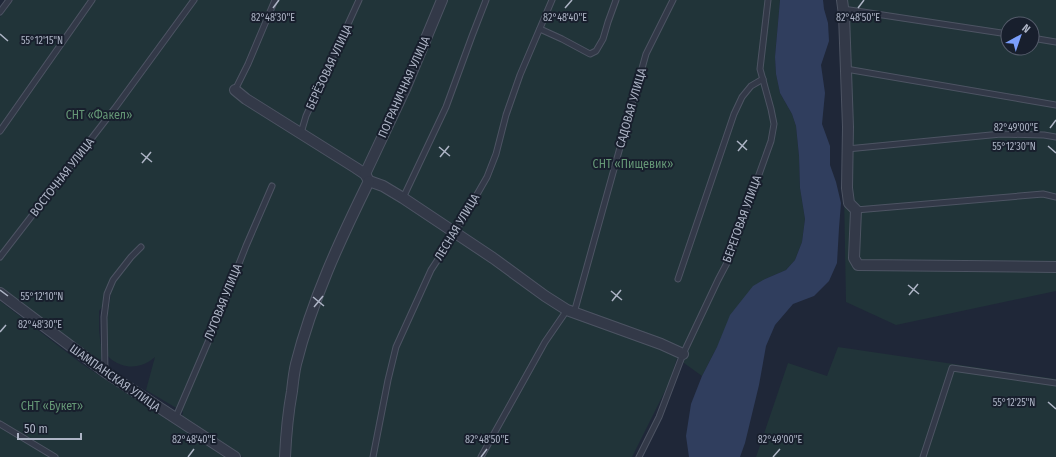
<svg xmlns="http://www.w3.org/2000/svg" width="1056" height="457" viewBox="0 0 1056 457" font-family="'Fira Sans Condensed',sans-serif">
  <rect width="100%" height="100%" fill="#1f2738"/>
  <g fill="#213439" fill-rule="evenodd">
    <path d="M13,0H780L775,57L776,74L780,93L792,114L796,126L799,156L800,188L805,219L802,242L795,260L786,270L765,279L717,347L702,376L677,358L669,383L632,457H243L182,417L183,412L146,390L155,357C147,364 137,368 126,366C121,365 111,361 108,356C102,345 109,307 111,294L99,311V330L102,355L101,359L97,362L0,291V17Z"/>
    <path d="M840,0H1056V291L896,325L846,302L841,27ZM1008,24H1032V48H1008Z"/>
    <path d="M0,301L82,364L224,457H0Z"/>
    <path d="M838,347L1056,379V457H756L788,363L827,376Z"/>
  </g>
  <path fill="#303e5e" d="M780,0H823L824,9L828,23L829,41L821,65L825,93L822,124L830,146V165L836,182L841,203L839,228L837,263L829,281L814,296L793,304L775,325L766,346L759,385L745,443L740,457H689L686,436L691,404L702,376L717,347L730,315L753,286L765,279L786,270L795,260L802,242L805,219L800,188L799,156L796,126L792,114L780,93L776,74L775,57Z"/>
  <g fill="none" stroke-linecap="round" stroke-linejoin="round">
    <defs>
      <g id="service">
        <path d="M843,9L1008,34"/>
        <path d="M0,12L9,0"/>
        <path d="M540,29L562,39L590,54L596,51L603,39L608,22L616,0"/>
        <path d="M1032,38L1056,42"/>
        <path d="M846,69L1056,105"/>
        <path d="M235,90L248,64L275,0"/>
        <path d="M0,131L92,0"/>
        <path d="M301,133L306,116L359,0"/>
        <path d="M847,149L1001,134L1044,135L1056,137"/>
        <path d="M403,198L446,107L472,36L486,0"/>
        <path d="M856,210L1043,194L1056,197"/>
        <path d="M0,257L115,108L194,0"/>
        <path d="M678,279L734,114L742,97L751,86L763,79"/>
        <path d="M574,313L646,54L673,0"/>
        <path d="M105,371L104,317L107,294L113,280L131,257L141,247"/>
        <path d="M175,419L208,342L246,246L272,186"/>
        <path d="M0,424L55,457"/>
        <path d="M373,457L388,380L396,347L431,270L452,238L487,177L496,154L506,115L520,75L552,0"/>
        <path d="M481,457L545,342L567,310"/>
        <path d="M639,457L659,417L683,354L718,280L728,261L771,141L774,124L771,109L760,69L768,0"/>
        <path d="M923,457L952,368L1056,383"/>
      </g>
      <g id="minor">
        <path d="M842,0L844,15L848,127L847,188L849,203L856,210L854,258L858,265L1056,267"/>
        <path d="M235,90L246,99L356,168L365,174L369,181L383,186L403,198L493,258L545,296L567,310L661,344L683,354"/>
        <path d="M365,174L405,89L442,0"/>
        <path d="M0,293L105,372L235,457"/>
        <path d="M285,457C286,435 288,413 292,391C293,382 294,372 296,364C312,300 340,240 369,181"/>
      </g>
    </defs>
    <use href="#service" stroke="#4d5463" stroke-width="7"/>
    <use href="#minor" stroke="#4d5463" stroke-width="12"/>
    <use href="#service" stroke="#333948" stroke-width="5"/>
    <use href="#minor" stroke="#333948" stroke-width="10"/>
  </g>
  <path fill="none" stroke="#adb4c5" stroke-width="1.5" d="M273,8L279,0M565,8L572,0M858,8L864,0M0,34L8,41M1050,128L1056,120M737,141L747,150M1048,146L1056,153M439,147L450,156M738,151L747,140M141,153L152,162M440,157L449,146M142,163L151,152M908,285L919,294M0,290L8,296M611,291L622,300M909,295L918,284M313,297L324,306M612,301L621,290M314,307L323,296M0,332L6,325M1048,402L1056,409M188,457L194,449M481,457L487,449M773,457L780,449"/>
  <g text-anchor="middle" stroke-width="4" stroke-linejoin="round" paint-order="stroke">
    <g font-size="12" fill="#adb4c5" stroke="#181f2d">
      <text transform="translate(329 67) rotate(-65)" y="4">БЕРЁЗОВАЯ УЛИЦА</text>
      <text transform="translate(404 87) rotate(-66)" y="4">ПОГРАНИЧНАЯ УЛИЦА</text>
      <text transform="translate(631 108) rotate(-74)" y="4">САДОВАЯ УЛИЦА</text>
      <text transform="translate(62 177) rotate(-52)" y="4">ВОСТОЧНАЯ УЛИЦА</text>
      <text transform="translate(742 219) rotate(-70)" y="4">БЕРЕГОВАЯ УЛИЦА</text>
      <text transform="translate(457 227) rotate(-59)" y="4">ЛЕСНАЯ УЛИЦА</text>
      <text transform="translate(223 302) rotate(-68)" y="4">ЛУГОВАЯ УЛИЦА</text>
      <text transform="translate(115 378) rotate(35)" y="4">ШАМПАНСКАЯ УЛИЦА</text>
    </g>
    <g font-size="12" fill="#649675" stroke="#181f2d">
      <text x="99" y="119">СНТ «Факел»</text>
      <text x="633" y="168">СНТ «Пищевик»</text>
      <text x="52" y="410">СНТ «Букет»</text>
    </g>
  </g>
  <g font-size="10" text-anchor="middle" fill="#adb4c5" stroke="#181f2d" stroke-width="4" stroke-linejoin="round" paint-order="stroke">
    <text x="273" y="21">82°48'30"E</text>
    <text x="565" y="21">82°48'40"E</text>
    <text x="858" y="21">82°48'50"E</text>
    <text x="42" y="44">55°12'15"N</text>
    <text x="1016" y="131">82°49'00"E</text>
    <text x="1014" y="150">55°12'30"N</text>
    <text x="42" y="300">55°12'10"N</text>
    <text x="40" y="328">82°48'30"E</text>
    <text x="1014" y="406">55°12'25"N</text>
    <text x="194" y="443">82°48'40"E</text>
    <text x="487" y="443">82°48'50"E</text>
    <text x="780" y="443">82°49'00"E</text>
  </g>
  <g transform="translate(1020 36) rotate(40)"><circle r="19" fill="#181f2d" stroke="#545b6a"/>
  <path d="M0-3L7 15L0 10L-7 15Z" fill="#7b9ffc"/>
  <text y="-6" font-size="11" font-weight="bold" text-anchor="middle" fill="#adb4c5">N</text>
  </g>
  <path d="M18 433v6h63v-6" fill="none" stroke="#adb4c5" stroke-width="2"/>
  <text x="24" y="433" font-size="12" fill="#adb4c5" stroke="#181f2d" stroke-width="3" paint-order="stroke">50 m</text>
</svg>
